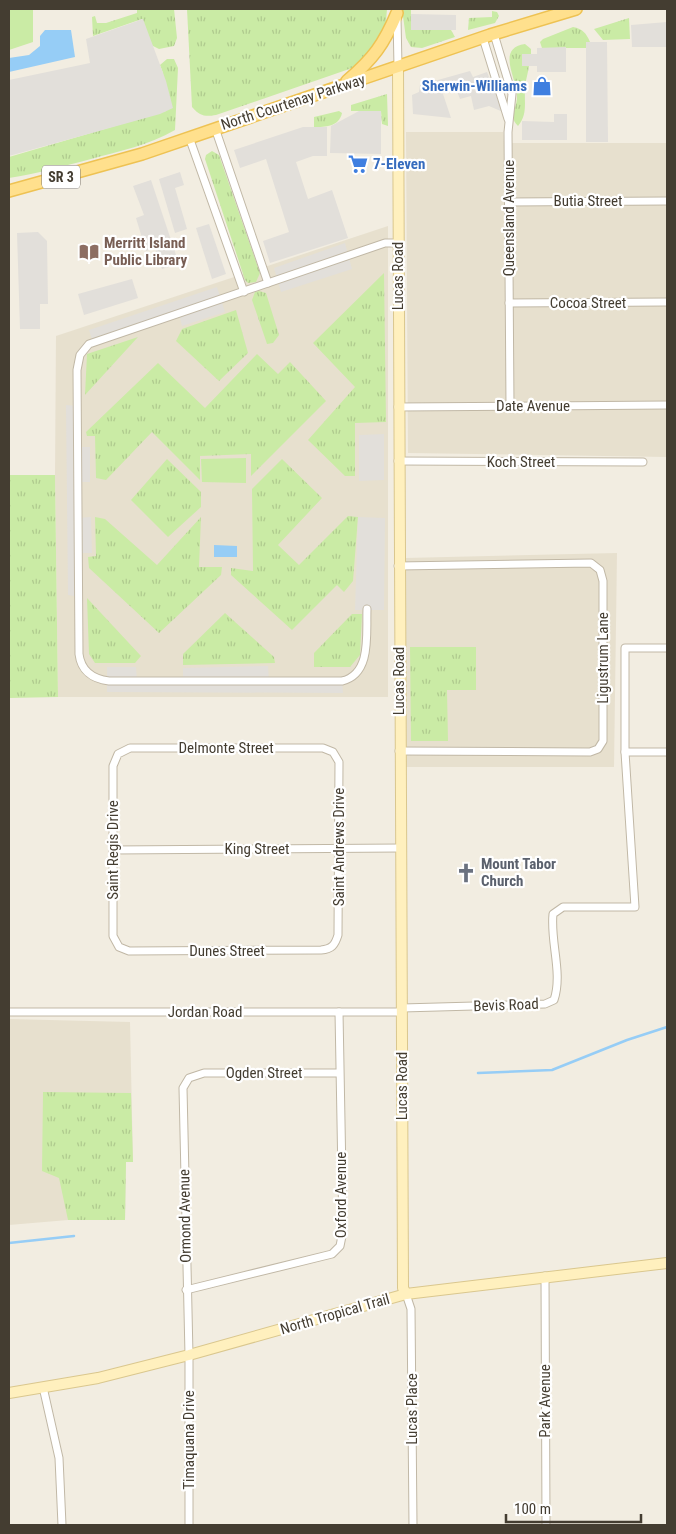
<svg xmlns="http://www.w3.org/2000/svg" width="676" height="1534" viewBox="0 0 676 1534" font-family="'Roboto Condensed',sans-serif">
  <defs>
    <pattern id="grass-tufts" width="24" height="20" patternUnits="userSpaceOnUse" patternTransform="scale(1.25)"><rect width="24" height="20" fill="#caeba5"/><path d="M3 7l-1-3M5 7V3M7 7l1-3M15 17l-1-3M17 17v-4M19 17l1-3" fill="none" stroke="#afca8e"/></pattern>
  </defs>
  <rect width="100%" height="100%" fill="#f2ede1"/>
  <g fill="#e7e0ce">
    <path d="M406,132H503L504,143H667V457L408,453Z"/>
    <path d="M388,226V697H58L55,475L56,336Z"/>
    <path d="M617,553L614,767H406L405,558Z"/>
    <path d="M9,1019L130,1022L133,1162H126L125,1220H68L9,1225Z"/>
  </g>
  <g fill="url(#grass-tufts)">
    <path d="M137,9H174L177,38L174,46L159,49L151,45L142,19L93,36L92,17L95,16L97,23H106L137,13Z"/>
    <path d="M187,9H387L385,33L358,66L216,115C205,117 200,116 192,107Z"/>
    <path d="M402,9H411V30H451L455,37L422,48L411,47L406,38Z"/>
    <path d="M492,11L497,12L499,16L495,23L468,30L469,18L492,17Z"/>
    <path d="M629,18L630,39L603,40L594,29Z"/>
    <path d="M573,27C583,29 586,33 590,42H586V48H542L540,42L543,39Z"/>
    <path d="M525,44L531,49V54H522V66H529C528,73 526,79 525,86C524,102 528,114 518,126C508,117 517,108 517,97C518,80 495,48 525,44Z"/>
    <path d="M167,59H174L178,68L175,130C149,145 120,151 91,159C64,166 37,174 9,178V157L166,111L163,73L160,65Z"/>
    <path d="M387,94L388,126L382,124L381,111H351V105Z"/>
    <path d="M339,111L342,113C339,127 325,127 314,127V117Z"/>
    <path d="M212,151L219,155L260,273L256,282L248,283L245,280L205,159L206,155Z"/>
    <path d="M384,273L386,422L355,423V476H345L308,440L355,387L313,343Z"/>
    <path d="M259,291L266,293L279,335L273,343L267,344L266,341L252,300L255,292Z"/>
    <path d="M236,310L248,353L219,381L176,341L182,329Z"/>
    <path d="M138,337L85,395L87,354Z"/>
    <path d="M257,354L278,374L290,362L326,401L251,476V454L200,456V480L152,432L106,480L96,478L95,436H87L86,432L158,363L205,408Z"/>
    <path d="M167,459L201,492V507L168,537L131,500Z"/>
    <path d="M282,459L322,498L278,545L299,565L348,516L358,517L353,581L344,592L337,585L292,630L231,575V568L253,571L252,489Z"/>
    <path d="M9,475H55L58,697L9,698Z"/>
    <path d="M95,517L105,519L157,565L201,517L199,567H222L221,575L159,633L89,568L88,557L96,556Z"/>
    <path d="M87,598L141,656L135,663H95L89,654Z"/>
    <path d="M225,613L274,657L275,663L183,665V654Z"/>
    <path d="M352,614H362L360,655L350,667H314V653Z"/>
    <path d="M410,647H476V690H447L448,741H411Z"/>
    <path d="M43,1092L131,1093L133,1162H126L125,1220H68L59,1178L42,1171Z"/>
  </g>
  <g fill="#caeba5">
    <path d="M9,9H33V42L9,50Z"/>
    <path d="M246,458V483L202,482L201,459Z"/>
  </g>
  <g fill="#e2dfda">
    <path d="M411,14L456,15V30H411Z"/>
    <path d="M143,19L166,81L173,108L160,114L9,156V80L90,63L86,39Z"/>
    <path d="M667,22V47H632L631,25Z"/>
    <path d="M586,42H607L608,142H586Z"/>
    <path d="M566,47V72H537V66H522V54H537V48Z"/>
    <path d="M470,71L473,77L487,72L503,112L489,106L474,110L471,96L460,99L453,81L440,85L451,118L413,114L412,95L419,92L420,85Z"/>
    <path d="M359,111H381V154L330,153L331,126Z"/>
    <path d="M554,114H567V140H522V121L554,122Z"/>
    <path d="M303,127H327V156H313L296,162L308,199L332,190L348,238L270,263L263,241L289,232L266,159L240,168L234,150Z"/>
    <path d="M180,172L184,185L175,188L187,229L175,233L159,179Z"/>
    <path d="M151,180L179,264L162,269L155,248L146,251L136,218L144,215L133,186Z"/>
    <path d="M209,224L226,274L212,279L196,228Z"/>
    <path d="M38,232L47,241L48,304H40V329H20L17,233Z"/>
    <path d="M345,243L352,269L281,292L274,268Z"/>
    <path d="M132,279L138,298L84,315L78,294Z"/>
    <path d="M217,287L225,312L182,326L179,314L93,342L89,330Z"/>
    <path d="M66,405L77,406V447H90V482H78V518L91,517L92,553H79V597L68,595Z"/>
    <path d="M384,434V480L359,481V435Z"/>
    <path d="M358,517L385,518L384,610H355Z"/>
    <path d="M268,666L269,681H342L343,693L107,692V667H136L137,681H183V668Z"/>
  </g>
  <g fill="#96cdf6">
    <path d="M45,30H71L75,57L9,72V58L29,55L40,46V36Z"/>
    <path d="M214,545L237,546V557H214Z"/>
  </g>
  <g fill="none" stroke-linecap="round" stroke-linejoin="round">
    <g stroke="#96cdf6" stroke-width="2.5">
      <path d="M478,1073L552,1070L627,1040L667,1027"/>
      <path d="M9,1243L74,1236"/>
    </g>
    <defs>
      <g id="street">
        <path d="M397,17L398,67"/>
        <path d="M494,34L512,94L508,132L510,405"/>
        <path d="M483,38L508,119"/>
        <path d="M215,128L268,283"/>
        <path d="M189,137L244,292"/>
        <path d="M509,202L667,201"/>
        <path d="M509,303L667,302"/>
        <path d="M398,407L667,405"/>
        <path d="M398,461L643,462"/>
        <path d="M398,566L591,563L600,570L603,581V741L598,749L590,752L399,751"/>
        <path d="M367,609C366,634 372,674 342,681H109C93,679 81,671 79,654L77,370L80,355L89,344L385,243H398"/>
        <path d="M130,748H323L333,752L339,762L338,935C335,945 332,949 321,950L129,951L119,947L113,936V766L118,754Z"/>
        <path d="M625,752H667"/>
        <path d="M113,850L401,848"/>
        <path d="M402,1008L545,1004L554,1000C563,973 550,942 553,914L563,907H635L625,752V648H667"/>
        <path d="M9,1012H402"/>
        <path d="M545,1276L546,1525"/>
        <path d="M186,1290L332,1254L340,1246L343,1231L339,1012"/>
        <path d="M406,1294L411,1309L413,1525"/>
        <path d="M43,1387L59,1458L62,1525"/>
        <path d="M189,1525V1355L183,1088L189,1078L204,1073H339"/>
      </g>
      <g id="secondary">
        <path d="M398,67L403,1288L406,1294"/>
        <path d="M9,1393L98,1378L189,1355L406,1294L667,1263"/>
      </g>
      <g id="primary">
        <path d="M347,81C373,59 384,44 397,13"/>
        <path d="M9,191L142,154L490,35L576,9"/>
      </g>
    </defs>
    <use href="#street" stroke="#c1b8a6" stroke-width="9"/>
    <use href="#secondary" stroke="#dac78e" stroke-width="12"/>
    <use href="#primary" stroke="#eec253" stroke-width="14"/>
    <use href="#street" stroke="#fff" stroke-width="7"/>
    <use href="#secondary" stroke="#fff0be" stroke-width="10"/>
    <use href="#primary" stroke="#ffe08d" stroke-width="11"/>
  </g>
  <defs>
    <symbol id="shop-bare" viewBox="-9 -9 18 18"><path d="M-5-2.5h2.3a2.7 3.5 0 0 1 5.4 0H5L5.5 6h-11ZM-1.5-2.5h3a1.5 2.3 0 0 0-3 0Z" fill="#3f7fe0" stroke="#fff" stroke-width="2.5" paint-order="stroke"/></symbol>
    <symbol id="supermarket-bare" viewBox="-9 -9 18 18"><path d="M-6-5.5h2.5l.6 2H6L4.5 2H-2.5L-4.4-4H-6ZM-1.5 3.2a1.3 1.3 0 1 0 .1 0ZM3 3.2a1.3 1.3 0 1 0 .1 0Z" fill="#3f7fe0" stroke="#fff" stroke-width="2.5" paint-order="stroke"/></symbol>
    <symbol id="library-bare" viewBox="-9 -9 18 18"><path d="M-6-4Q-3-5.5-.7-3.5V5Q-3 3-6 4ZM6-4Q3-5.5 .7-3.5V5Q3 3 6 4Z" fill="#8d6e63" stroke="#fff" stroke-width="2.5" paint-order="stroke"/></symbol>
    <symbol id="church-bare" viewBox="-9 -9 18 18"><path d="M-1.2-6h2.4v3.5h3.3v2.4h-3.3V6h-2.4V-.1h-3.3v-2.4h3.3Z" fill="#6b7280" stroke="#fff" stroke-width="2.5" paint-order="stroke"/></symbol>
  </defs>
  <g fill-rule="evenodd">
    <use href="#shop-bare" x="528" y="72" width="28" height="28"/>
    <use href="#supermarket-bare" x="344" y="150" width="28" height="28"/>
    <use href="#library-bare" x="75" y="238" width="28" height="28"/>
    <use href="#church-bare" x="452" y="859" width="28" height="28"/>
  </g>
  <g text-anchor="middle" stroke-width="4.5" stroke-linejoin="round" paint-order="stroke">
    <rect fill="#fff" stroke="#7c776f" stroke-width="1" x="42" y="165.5" width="38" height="23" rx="4"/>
    <g font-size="14" font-weight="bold" fill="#443d31">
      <text x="61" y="182">SR 3</text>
    </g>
    <g font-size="15" font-weight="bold" fill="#366cbe" stroke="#fff" text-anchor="end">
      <text x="527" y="91">Sherwin-Williams</text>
      <text x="373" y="169" text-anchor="start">7-Eleven</text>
    </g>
    <g font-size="15" fill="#443d31" stroke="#fff">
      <text transform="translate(293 102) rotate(-18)" y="5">North Courtenay Parkway</text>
      <text x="588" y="206">Butia Street</text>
      <text transform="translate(509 218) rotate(-90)" y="5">Queensland Avenue</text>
      <text transform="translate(398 276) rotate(-90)" y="5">Lucas Road</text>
      <text x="588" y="308">Cocoa Street</text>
      <text x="533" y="411">Date Avenue</text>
      <text x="521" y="467">Koch Street</text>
      <text transform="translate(603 658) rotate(-90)" y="5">Ligustrum Lane</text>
      <text transform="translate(399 681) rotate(-90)" y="5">Lucas Road</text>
      <text x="226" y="753">Delmonte Street</text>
      <text transform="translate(339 847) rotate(-90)" y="5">Saint Andrews Drive</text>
      <text x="257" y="854">King Street</text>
      <text transform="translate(113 850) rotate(-90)" y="5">Saint Regis Drive</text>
      <text x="227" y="956">Dunes Street</text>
      <text transform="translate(506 1005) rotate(-2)" y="5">Bevis Road</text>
      <text x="205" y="1017">Jordan Road</text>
      <text x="264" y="1078">Ogden Street</text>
      <text transform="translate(402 1086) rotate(-90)" y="5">Lucas Road</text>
      <text transform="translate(341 1195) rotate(-90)" y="5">Oxford Avenue</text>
      <text transform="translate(185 1216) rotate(-91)" y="5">Ormond Avenue</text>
      <text transform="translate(335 1314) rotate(-16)" y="5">North Tropical Trail</text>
      <text transform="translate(545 1401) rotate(-90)" y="5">Park Avenue</text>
      <text transform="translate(412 1409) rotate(-90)" y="5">Lucas Place</text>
      <text transform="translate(189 1440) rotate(-90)" y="5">Timaquana Drive</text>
    </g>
    <g font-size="15" font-weight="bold" fill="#785e54" stroke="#fff" text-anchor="start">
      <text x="104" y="248">Merritt Island<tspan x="104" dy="17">Public Library</tspan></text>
    </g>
    <g font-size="15" font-weight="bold" fill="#5b616d" stroke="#fff" text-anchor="start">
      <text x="481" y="869">Mount Tabor<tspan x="481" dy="17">Church</tspan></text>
    </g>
  </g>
  <rect width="676" height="1534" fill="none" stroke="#443d31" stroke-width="20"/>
  <path d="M506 1514v8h135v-8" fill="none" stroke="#443d31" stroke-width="2.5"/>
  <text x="514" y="1514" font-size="15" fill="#443d31" stroke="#ffffff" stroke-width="4" paint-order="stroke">100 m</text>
</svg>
